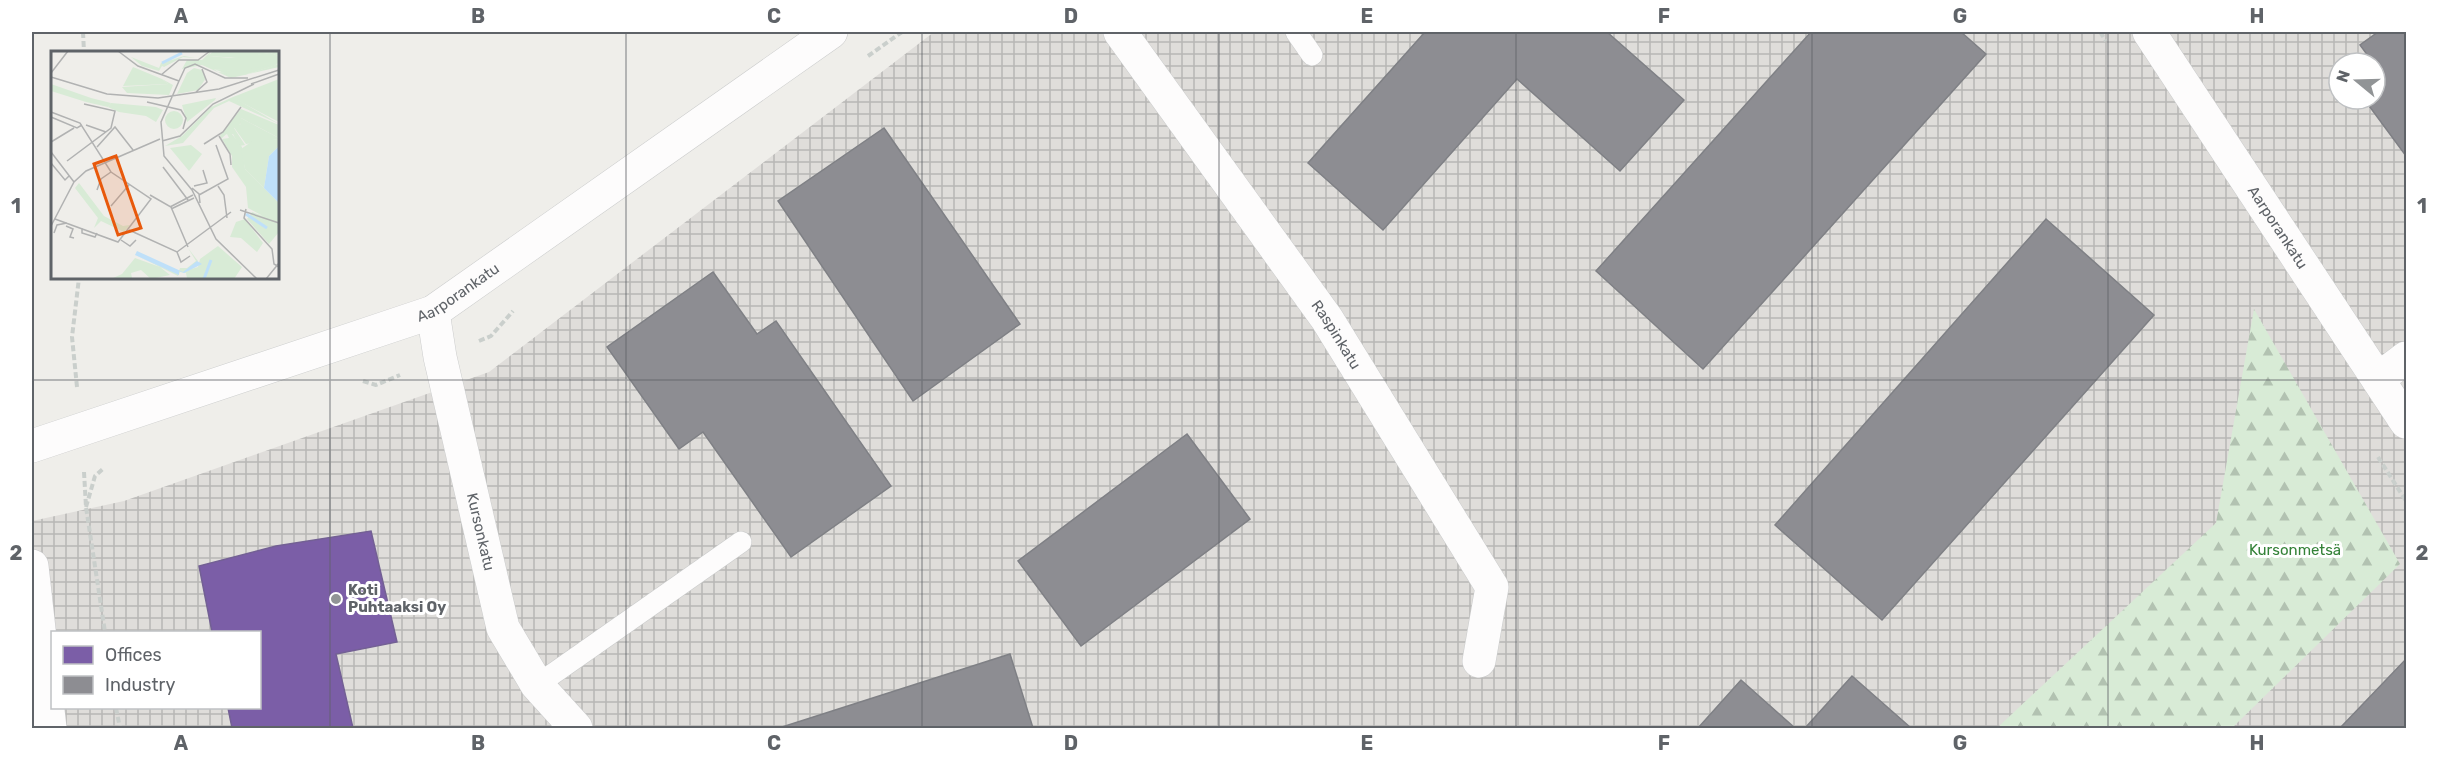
<svg xmlns="http://www.w3.org/2000/svg" width="2438" height="760" viewBox="0 0 2438 760" font-family="Rubik,sans-serif">
  <defs>
    <pattern id="industrial-grid" width="8" height="8" patternUnits="userSpaceOnUse" patternTransform="scale(1.5)"><rect width="8" height="8" fill="#dfddda"/><path d="M0 4h8M4 0v8" fill="none" stroke="#b8b7b5"/></pattern>
    <pattern id="forest-firs" width="22" height="20" patternUnits="userSpaceOnUse" patternTransform="scale(1.5)"><rect width="22" height="20" fill="#d8ebd6"/><path d="M5 1l3.5 6h-7zM16 11l3.5 6h-7z" fill="#b2c2b1"/></pattern>
  </defs>
  <rect width="100%" height="100%" fill="#efeeea"/>
  <path fill="url(#industrial-grid)" fill-rule="evenodd" d="M934,32H2406V728H32V521L124,501L489,372ZM2339,63H2375V99H2339ZM52,632H260V708H52Z"/>
  <path fill="url(#forest-firs)" d="M2254,309L2400,564L2232,728H1997L2216,523Z"/>
  <path fill="#7b5ea7" stroke="#736094" stroke-width="1.5" d="M371,531L397,642L336,654L353,728H232L228,708H260V632H212L199,566L276,546Z"/>
  <g fill="#8d8d92" stroke="#7f8085" stroke-width="1.5">
    <path d="M1425,32H1607L1684,100L1620,171L1517,79L1383,230L1308,163Z"/>
    <path d="M1811,32H1961L1986,54L1703,369L1596,271Z"/>
    <path d="M2378,32H2406V156L2364,99H2375V87L2385,79L2360,45Z"/>
    <path d="M884,128L1020,324L913,401L778,201Z"/>
    <path d="M2046,219L2154,315L1882,620L1775,525Z"/>
    <path d="M713,272L757,334L776,321L891,486L791,557L703,432L679,449L607,347Z"/>
    <path d="M1187,434L1250,519L1081,646L1018,561Z"/>
    <path d="M1010,654L1033,728H779Z"/>
    <path d="M2406,659V728H2340Z"/>
    <path d="M1852,676L1911,728H1805Z"/>
    <path d="M1741,680L1795,728H1698Z"/>
  </g>
  <g fill="none" stroke-linecap="round" stroke-linejoin="round">
    <defs>
      <g id="service">
        <path d="M1296,32L1312,55"/>
        <path d="M537,685L741,542"/>
      </g>
      <g id="minor">
        <path id="s1" d="M1120,32L1327,319L1492,587L1479,661"/>
        <path id="s2" d="M2149,32L2406,422"/>
        <path id="s3" d="M433,312L440,357L503,628L537,685L576,728"/>
        <path d="M2378,379L2406,358"/>
        <path id="s4" d="M32,446L433,312L831,32"/>
      </g>
      <path id="secondary" d="M32,566L50,728"/>
    </defs>
    <use href="#service" stroke="#cbcccc" stroke-width="22"/>
    <use href="#minor" stroke="#cbcccc" stroke-width="34"/>
    <use href="#secondary" stroke="#cacacb" stroke-width="34"/>
    <g stroke="#cacfcc" stroke-width="4" stroke-dasharray="6 3" stroke-linecap="butt">
      <path d="M83,32L84,52"/>
      <path d="M2100,32L2106,41"/>
      <path d="M868,56L902,32"/>
      <path d="M479,341L491,336L513,311"/>
      <path d="M363,381L376,385L400,375"/>
      <path d="M77,387L72,337L79,278"/>
      <path d="M2378,457L2406,501"/>
      <path d="M84,472L86,507L105,632"/>
      <path d="M86,507L95,476L104,468"/>
      <path d="M116,708L120,728"/>
    </g>
    <use href="#service" stroke="#fdfcfc" stroke-width="21"/>
    <use href="#minor" stroke="#fdfcfc" stroke-width="33"/>
    <use href="#secondary" stroke="#fdfcfc" stroke-width="33"/>
  </g>
  <path fill="none" stroke="#5f6368" stroke-width="1.5" stroke-opacity="0.55" d="M330,32V728M626,32V728M922,32V728M1219,32V728M1516,32V728M1812,32V728M2108,32V728M32,380H2406"/>
  <circle fill="#919496" stroke="#fff" stroke-width="2" cx="336" cy="599" r="6"/>
  <g text-anchor="middle" stroke-width="6" stroke-linejoin="round" paint-order="stroke">
    <g font-size="15" fill="#5f6368" stroke="#fff">
      <text dy="5" stroke="none"><textPath href="#s2" startOffset="234">Aarporankatu</textPath></text>
      <text dy="5" stroke="none"><textPath href="#s4" startOffset="454">Aarporankatu</textPath></text>
      <text dy="5" stroke="none"><textPath href="#s1" startOffset="372">Raspinkatu</textPath></text>
      <text dy="5" stroke="none"><textPath href="#s3" startOffset="225">Kursonkatu</textPath></text>
    </g>
    <g font-size="15" fill="#348238" stroke="#fff">
      <text x="2295" y="555">Kursonmetsä</text>
    </g>
    <g font-size="15" font-weight="bold" fill="#5f6368" stroke="#fff" text-anchor="start">
      <text x="348" y="595">Koti<tspan x="348" dy="17">Puhtaaksi Oy</tspan></text>
    </g>
  </g>
  <g transform="translate(51 51)">
    <rect width="228" height="228" fill="#efeeea"/>
    <path d="M152,0L144,7L132,6L113,16L111,15L108,20L91,15L80,6L108,17L110,12L126,4L111,12L133,5L144,7ZM160,0L158,5L180,7L219,2L228,5V12L215,16L188,21L163,18L167,21L197,23L228,13V16L180,27L151,14L131,18L136,9H151ZM143,17L151,19L155,27L147,39L126,43L136,22ZM111,28L122,34L118,44L76,42L71,36L117,33ZM182,46L228,73L178,50L163,57L132,92L114,95L131,85L160,56ZM60,52L105,56L112,59L105,71L95,65L68,61L57,56ZM190,58L228,74V87L190,67L191,72L183,77L194,94L188,95L182,83H175L170,88L169,84Z" fill="#d8ebd6"/>
    <path d="M162,0H228V5L219,2L187,7L157,5ZM228,12L223,15L193,24H178L163,18L188,20ZM82,16L111,28L117,33L72,35ZM228,28V71L182,47V46ZM0,33L40,47L60,52L57,56L35,51L0,40ZM165,47L164,49L136,71L131,54ZM114 69a9 9 0 1 1 18 0a9 9 0 1 1-18 0ZM188,66L228,87V88L195,93L182,75L190,73ZM175,83H181L191,96L194,118L228,152V181L218,193L196,168L201,161L212,165L197,157L195,136L181,116V105L171,88L178,87L176,83L170,87ZM140,94L151,103L138,120L119,97ZM28,132L53,165L72,175L79,174L73,181L50,170L43,177L47,167L24,137ZM194,168L212,192L206,201L190,187L179,186L185,171ZM167,195L191,216L183,228L136,227L135,222L129,221L127,225L85,204L127,223L129,217H136L145,210L137,197L147,210L137,219L147,216L149,208ZM84,207L109,216L119,224L100,228L90,219L80,222L81,227L60,228L71,223Z" fill="#d8ebd6"/>
    <path d="M228,88V95L218,105L213,137L194,118L190,98L200,91Z" fill="#d8ebd6"/>
    <path d="M228,95V152L213,137L218,105ZM86,200L132,221L146,210L151,213L133,222L128,220V224L84,204Z" fill="#bfe0f9"/>
    <path fill="none" stroke="#bfe0f9" stroke-width="3" d="M111,12L131,2M195,163L216,177M153,228L160,209"/>
    <path fill="none" stroke="#b1b2b2" stroke-width="1.5" d="M67,0L87,15L128,30M0,22L17,0M110,24L128,9H147L159,0M0,26L56,43L107,47L168,38L228,19M128,30L110,71L113,105L141,139L165,188L206,228M128,30L134,17L144,13L174,27H197M200,33L228,23M145,41L156,31L151,18M96,51L130,59L135,67L132,78M0,61L29,72L60,121L100,148L67,191L4,168M0,66L26,77L31,74M35,74L55,81M168,85L179,103L180,114M111,90L129,85L162,53L203,33M0,91L23,77M153,93L172,81L190,56M46,96L64,76L82,99M0,101L23,131M16,110L60,77L64,60L33,53M0,112L14,129L18,125M112,116L137,149M143,135L156,132L152,119M167,135L173,144L176,167M141,137L148,143L149,152M46,139L50,128L60,121M99,144L120,156L137,196M148,144L177,128L165,94M60,155L78,134M119,156L142,144M120,158L143,147M195,158L193,167L221,198L223,213L228,216M189,159L228,172M0,175L23,131L35,120L109,88M15,175L22,178L19,186L23,187M31,177V182L44,186L46,182M78,179L126,201L180,161M3,182L6,174L16,172M70,189L79,195L85,189M126,201L130,211L139,205M215,228L228,212"/>
    <path fill="#e8590c" fill-opacity="0.15" stroke="#e8590c" stroke-width="3" d="M65,105L90,177L67,184L43,113Z"/>
    <rect width="228" height="228" fill="none" stroke="#5f6368" stroke-width="3"/>
  </g>
  <rect width="2438" height="760" fill="none" stroke="#ffffff" stroke-width="66"/>
  <rect x="51" y="631" width="210" height="78" fill="#ffffff" stroke="#bfc1c3" stroke-width="1.5"/>
  <rect x="63" y="646" width="30" height="18" fill="#7b5ea7" stroke="#bfc1c3" stroke-width="1.5"/>
  <text x="105" y="661" font-size="18" fill="#5f6368">Offices</text>
  <rect x="63" y="676" width="30" height="18" fill="#8d8d92" stroke="#bfc1c3" stroke-width="1.5"/>
  <text x="105" y="691" font-size="18" fill="#5f6368">Industry</text>
  <g transform="translate(2357 81) rotate(289)"><circle r="28" fill="#ffffff" stroke="#bfc1c3" stroke-width="1.5"/>
  <path d="M0-4.5L10 22L0 15L-10 22Z" fill="#919496"/>
  <text y="-9" font-size="16" font-weight="bold" text-anchor="middle" fill="#5f6368">N</text>
  </g>
  <rect x="33" y="33" width="2372" height="694" fill="none" stroke="#5f6368" stroke-width="2"/>
  <g font-size="20" text-anchor="middle" font-weight="bold" fill="#5f6368">
    <text x="181" y="23">A</text>
    <text x="478" y="23">B</text>
    <text x="774" y="23">C</text>
    <text x="1071" y="23">D</text>
    <text x="1367" y="23">E</text>
    <text x="1664" y="23">F</text>
    <text x="1960" y="23">G</text>
    <text x="2257" y="23">H</text>
    <text x="16" y="213">1</text>
    <text x="2422" y="213">1</text>
    <text x="16" y="560">2</text>
    <text x="2422" y="560">2</text>
    <text x="181" y="750">A</text>
    <text x="478" y="750">B</text>
    <text x="774" y="750">C</text>
    <text x="1071" y="750">D</text>
    <text x="1367" y="750">E</text>
    <text x="1664" y="750">F</text>
    <text x="1960" y="750">G</text>
    <text x="2257" y="750">H</text>
  </g>
</svg>
